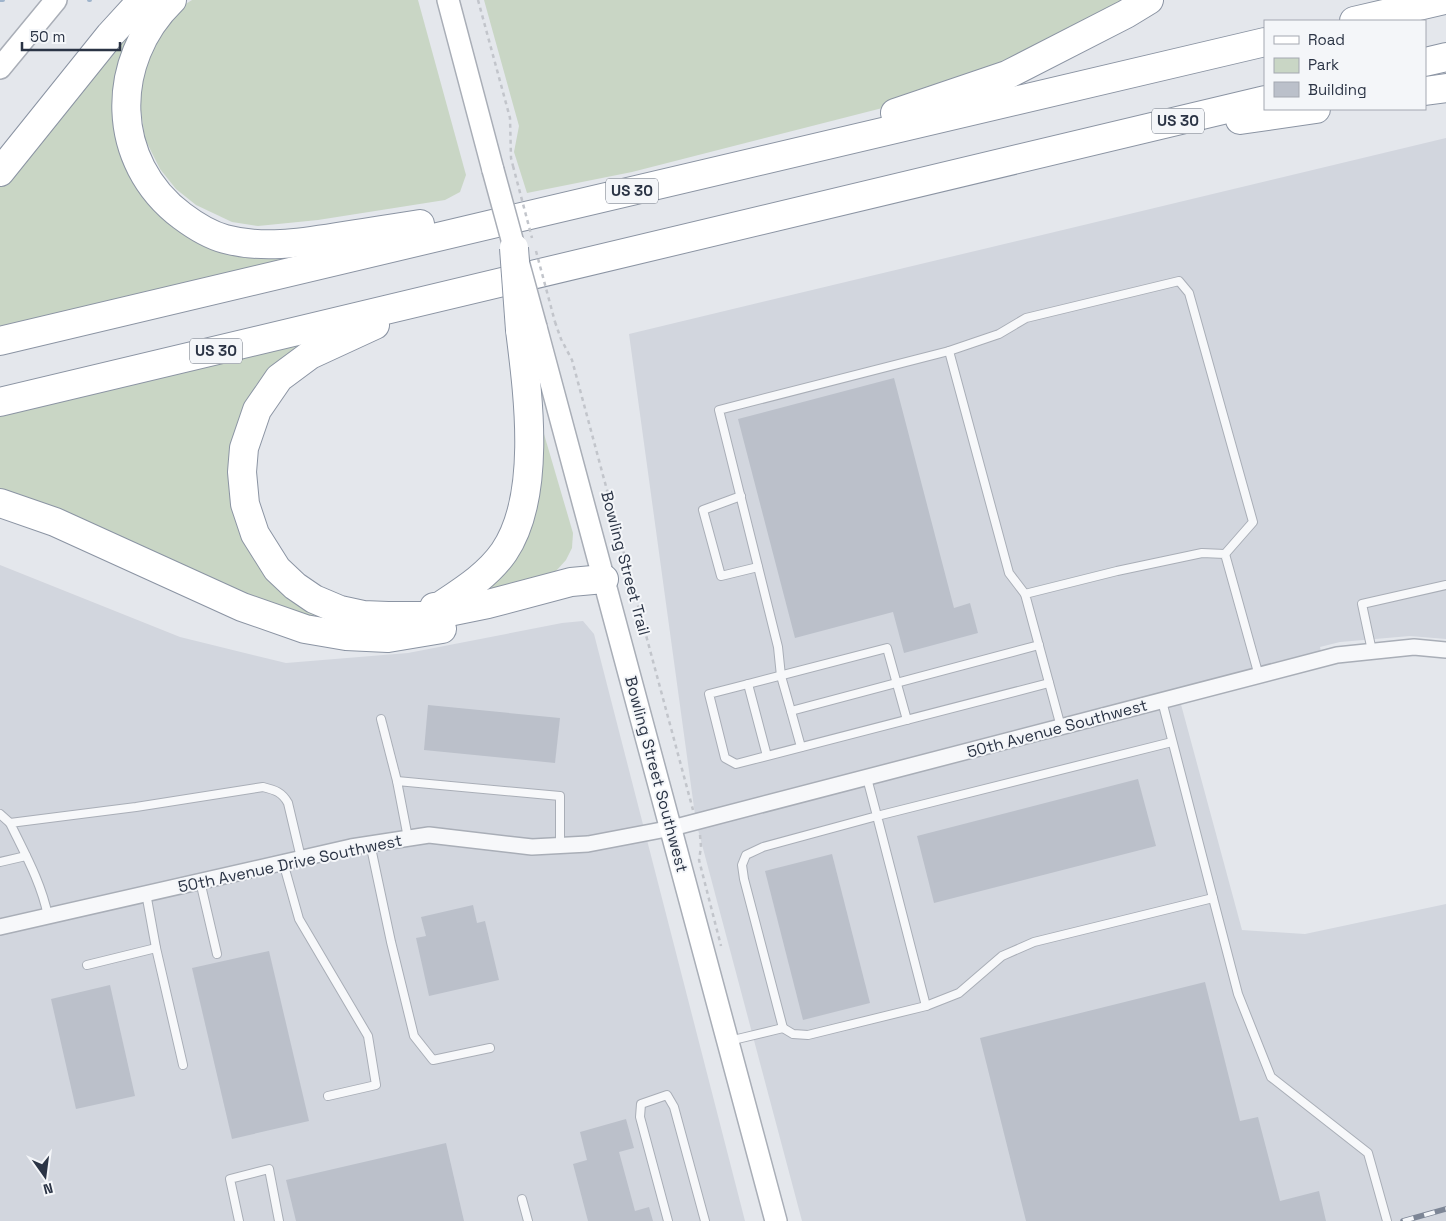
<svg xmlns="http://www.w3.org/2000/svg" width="1446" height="1221" viewBox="0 0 1446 1221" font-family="'Space Grotesk',sans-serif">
  <rect width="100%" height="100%" fill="#e4e7ec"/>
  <g fill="#d2d6de">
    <path d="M1446,138V639L1410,636L1340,642L1320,647L1323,659L1179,697L1242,930L1305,934L1446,904V1221H802L696,822L629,334Z"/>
    <path d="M0,565L180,637L286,663L408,653L562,623L583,621L594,634L745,1221H0Z"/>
  </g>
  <g fill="#c9d6c5">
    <path d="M192,0H418L466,175L460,192L445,200L318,220L258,226L232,222L196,205L176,189L160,169L145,139L140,104L141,78L152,49L169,22L184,5Z"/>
    <path d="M484,0H1129L1034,53L902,103L632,172L527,193L514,152L519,126Z"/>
    <path d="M149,7L123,52L113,92L114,116L213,249L229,254L242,256L290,255L292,259L0,326V186Z"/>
    <path d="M304,341L275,364L256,385L242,415L261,564L364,622L316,619L256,600L98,529L0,488V416Z"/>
    <path d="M544,434L573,533L572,548L566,560L556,571L479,593L538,436Z"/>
  </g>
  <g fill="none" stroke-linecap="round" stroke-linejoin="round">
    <g stroke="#9fb4cc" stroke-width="4">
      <path d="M0,0H3"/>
      <path d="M89,0H90"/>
    </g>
  </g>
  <g fill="#bbc0ca">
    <path d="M894,378L954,608L970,603L978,633L904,653L893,612L795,638L738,419Z"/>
    <path d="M428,705L560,718L555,763L424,750Z"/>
    <path d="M1138,779L1156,846L934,903L917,836Z"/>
    <path d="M832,854L870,1003L803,1020L765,871Z"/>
    <path d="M473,905L477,923L485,921L499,980L429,996L416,938L426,936L421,917Z"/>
    <path d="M269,951L309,1121L232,1139L192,968Z"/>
    <path d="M1205,982L1240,1121L1258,1117L1280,1201L1319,1191L1326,1221H1026L980,1038Z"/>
    <path d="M110,985L135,1096L76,1109L51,999Z"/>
    <path d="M626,1119L634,1148L619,1152L635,1211L649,1207L653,1221H588L573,1164L587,1160L580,1132Z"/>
    <path d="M446,1143L464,1221H296L286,1180Z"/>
  </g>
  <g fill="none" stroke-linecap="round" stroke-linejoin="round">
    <defs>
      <g id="lane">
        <path d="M949,351L999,334L1026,318L1179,281L1189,293L1253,522L1225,554"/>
        <path d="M741,496L703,510L721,576L758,567"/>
        <path d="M1025,594L1009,573L949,351L719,410L778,647L781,676L791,711L1039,645"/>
        <path d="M1372,651L1362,604L1446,585"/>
        <path d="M748,684L887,648L907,720"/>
        <path d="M791,711L801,747"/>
        <path d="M381,719L397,781"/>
        <path d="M1061,727L1025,594L1117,571L1202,553L1225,554L1259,676"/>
        <path d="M767,756L748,684L709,694L725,758L736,764L1049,683"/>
        <path d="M0,814L10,823"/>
        <path d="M408,838L397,781L560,796V846"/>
        <path d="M370,843L391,942L414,1036L433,1060L490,1048"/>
        <path d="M0,862L26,856"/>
        <path d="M283,862L299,919L368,1036L376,1085L328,1096"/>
        <path d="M200,881L217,954"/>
        <path d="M146,893L156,948L183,1065"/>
        <path d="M1213,898L1238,994L1271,1077L1368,1153L1387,1221"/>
        <path d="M48,916C41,882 25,854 10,823L136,807L263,787C275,790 282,792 288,803L301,858"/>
        <path d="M87,965L156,948"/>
        <path d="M926,1006L877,816L1172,742"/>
        <path d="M783,1028L793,1034L808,1035L926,1006L959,993L1002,956L1034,942L1213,898L1162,701"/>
        <path d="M729,1041L783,1028L744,879L742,865L746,855L763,847L877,816L867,778"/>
        <path d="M522,1199L528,1221"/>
        <path d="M239,1221L230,1179L269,1169L279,1221"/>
        <path d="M668,1221L640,1117L641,1104L667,1095L674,1107L705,1221"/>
      </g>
      <path id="street" d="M0,927L351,847L429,835L532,847L588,844L672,828L1337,655L1414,647L1446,650"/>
      <g id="secondary">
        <path d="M448,0L493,170"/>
        <path d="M0,68L56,0"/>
        <path d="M536,327L776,1221"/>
      </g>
      <g id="highway">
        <path d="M172,0C109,61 110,162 182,216C194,225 210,235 225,239C262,249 300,243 337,237C365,233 392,228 420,224"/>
        <path d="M1354,21L1444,0"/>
        <path d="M1425,62L1446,57"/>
        <path d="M1425,91L1446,88"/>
        <path d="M895,113L1007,75L1126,14L1149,0"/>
        <path d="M1240,120L1316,109"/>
        <path d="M0,172L110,35L142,0"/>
        <path d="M375,325L310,355L279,378L257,410L244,448L242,472L245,504L255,534L277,569L295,586L314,599L340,610L363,615L388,616H429L488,604L571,582L604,579"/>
        <path d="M0,341L509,220L1265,42"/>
        <path d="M0,402L1265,100"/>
        <path d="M0,503L55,522L242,607L305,629L346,636L388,638L442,629"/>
        <path d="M434,607L440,606C464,590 488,575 504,552C542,496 528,394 520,330"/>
      </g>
    </defs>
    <use href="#lane" stroke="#a9aeb7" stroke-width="10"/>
    <use href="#street" stroke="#a9aeb7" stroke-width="18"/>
    <use href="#secondary" stroke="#a9aeb7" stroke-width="24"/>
    <use href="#highway" stroke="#8b94a3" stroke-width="30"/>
    <g stroke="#c2c5cb" stroke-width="2.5" stroke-dasharray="4 4" stroke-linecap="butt">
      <path d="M478,0L510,118L511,158L513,166"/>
      <path d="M555,322L561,339L572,360L693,810"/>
      <path d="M700,835L701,847L699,860L721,946"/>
    </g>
    <use href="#lane" stroke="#f7f8fa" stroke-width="8"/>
    <use href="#street" stroke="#f7f8fa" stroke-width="15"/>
    <use href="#secondary" stroke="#fff" stroke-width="21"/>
    <use href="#highway" stroke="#fff" stroke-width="28"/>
    <defs>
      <path id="rail" d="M1403,1221L1446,1209"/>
    </defs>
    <use href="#rail" stroke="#7d8696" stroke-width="5.5"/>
    <use href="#rail" stroke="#f4f6f9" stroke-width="4" stroke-dasharray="11" stroke-linecap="butt"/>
    <defs>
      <path id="secondary-bridge" d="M493,170L536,327"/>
      <path id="highway-bridge" d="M514,248L520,330"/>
    </defs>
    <use href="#secondary-bridge" stroke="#a9aeb7" stroke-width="24" stroke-linecap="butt"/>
    <use href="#highway-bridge" stroke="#8b94a3" stroke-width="30" stroke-linecap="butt"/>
    <g stroke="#c2c5cb" stroke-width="2.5" stroke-dasharray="4 4" stroke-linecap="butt">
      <path d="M513,166L532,238"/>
      <path d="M536,251L555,322"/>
    </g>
    <use href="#secondary-bridge" stroke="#fff" stroke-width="21"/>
    <use href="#highway-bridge" stroke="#fff" stroke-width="28"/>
  </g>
  <g text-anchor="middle" stroke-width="4" stroke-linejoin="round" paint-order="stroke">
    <g fill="#f4f6f9" stroke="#676e7b" stroke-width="1">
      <rect x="1152" y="108.5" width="52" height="25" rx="4"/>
      <rect x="606" y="178.5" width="52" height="25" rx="4"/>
      <rect x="190" y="338.5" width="52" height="25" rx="4"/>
    </g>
    <g font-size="15" font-weight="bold" fill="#2b3445">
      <text x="1178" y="126">US 30</text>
      <text x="632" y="196">US 30</text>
      <text x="216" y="356">US 30</text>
    </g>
    <g font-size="16" fill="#2b3445" stroke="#f4f6f9">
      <text transform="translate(626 563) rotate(75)" y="6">Bowling Street Trail</text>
      <text transform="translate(1057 728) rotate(-15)" y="6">50th Avenue Southwest</text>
      <text transform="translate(657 774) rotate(75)" y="6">Bowling Street Southwest</text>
      <text transform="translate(290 863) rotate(-12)" y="6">50th Avenue Drive Southwest</text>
    </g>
  </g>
  <rect x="1264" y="20" width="162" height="90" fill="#f4f6f9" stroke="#a4a8b1"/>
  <rect x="1274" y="36" width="25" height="8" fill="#ffffff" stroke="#a4a8b1"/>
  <text x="1308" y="45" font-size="15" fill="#2b3445">Road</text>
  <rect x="1274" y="58" width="25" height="15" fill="#c9d6c5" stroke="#a4a8b1"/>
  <text x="1308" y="70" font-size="15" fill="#2b3445">Park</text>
  <rect x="1274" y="82" width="25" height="15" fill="#bbc0ca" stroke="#a4a8b1"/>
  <text x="1308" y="95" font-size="15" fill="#2b3445">Building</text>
  <g transform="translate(45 1176) rotate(166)" stroke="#f4f6f9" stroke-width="4" paint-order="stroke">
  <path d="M0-4L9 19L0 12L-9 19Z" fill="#2b3445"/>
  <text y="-8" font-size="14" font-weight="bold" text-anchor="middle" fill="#2b3445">N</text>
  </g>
  <path d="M22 42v8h98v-8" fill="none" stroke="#2b3445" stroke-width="2.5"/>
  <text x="30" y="42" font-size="15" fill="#2b3445" stroke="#f4f6f9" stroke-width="4" paint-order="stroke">50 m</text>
</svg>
